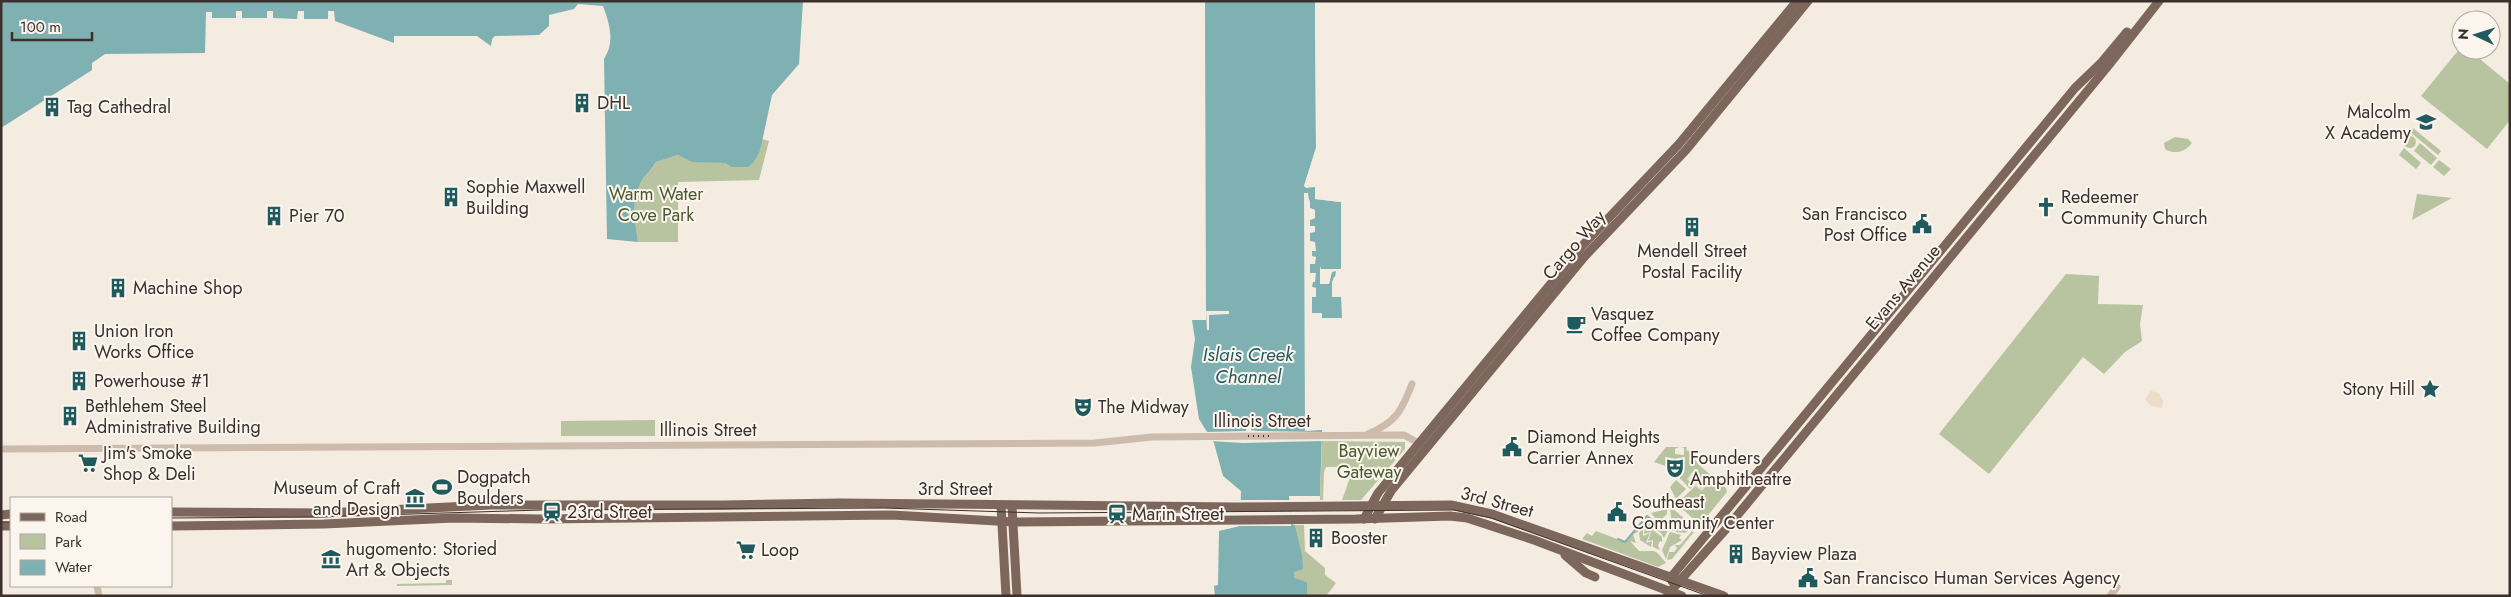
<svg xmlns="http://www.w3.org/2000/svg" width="2511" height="597" viewBox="0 0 2511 597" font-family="Jost,sans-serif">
  <rect width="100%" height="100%" fill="#f4ebe1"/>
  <g fill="#b8c4a0">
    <path d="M2461,47V50H2469L2510,84V120L2487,149L2421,96Z"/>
    <path d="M2413,128L2441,151L2438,155L2410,132Z"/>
    <circle cx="2410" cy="142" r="6"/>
    <path d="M2175,137L2188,139L2192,143C2185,152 2175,155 2165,149L2164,143Z"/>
    <path d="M762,139L769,141L759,180L678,182V242H638C635,219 630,198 644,177C648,172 653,169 656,162L678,155L689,160L725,163L731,167H748L760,151Z"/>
    <path d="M2420,143L2437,158L2431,165L2414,151Z"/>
    <path d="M2404,148L2421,163L2416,169L2399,155Z"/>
    <path d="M2439,160L2451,169L2444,176L2433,167Z"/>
    <path d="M2417,194L2452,198L2412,220Z"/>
    <path d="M2066,274L2099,276L2098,304L2143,305L2140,324L2142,341L2125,352L2104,374L2083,357L1989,474L1939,434Z"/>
    <path d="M655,420V436H561V421Z"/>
    <path d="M1322,441L1405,442V449L1361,500H1342L1352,472L1346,467H1326L1324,472L1323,500H1320Z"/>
    <path d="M1666,447H1679L1675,449V454L1684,455V448L1681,447H1687L1686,451L1688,450L1699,465L1726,488L1727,492L1700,525L1677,504L1695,486L1702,491L1687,479L1693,485L1690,489L1675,473L1680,469L1671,462L1668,467L1654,462Z"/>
    <path d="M1676,480L1686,489L1676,499L1670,487Z"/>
    <path d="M1670,508H1672L1694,527L1685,533L1676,532L1672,526Z"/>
    <path d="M1667,509V514L1660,521L1656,519L1651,513Z"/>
    <path d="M1648,517V521L1644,526L1641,525L1638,532L1633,534L1636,543L1630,541L1639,551C1657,552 1653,547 1666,563L1658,567L1582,539L1587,533L1592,536L1596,531L1625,542Z"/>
    <path d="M1650,519L1656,525L1666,528L1668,530L1664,538L1661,533L1652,527Z"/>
    <path d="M1649,522L1653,530L1662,537V542L1660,541L1658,545L1660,550L1653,547V540L1648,541L1651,532L1644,534L1645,527Z"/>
    <path d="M1295,525H1304L1305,551L1325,568V575L1336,583L1326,596H1307V582L1294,579V572L1302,554Z"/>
    <path d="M1643,528V536L1650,533L1646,543L1652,541L1651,547L1640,540L1639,533Z"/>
    <path d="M1692,531L1694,532L1672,559L1667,560L1669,552H1674L1677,548L1675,545H1680Z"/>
    <path d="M1670,532L1681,535L1679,538L1682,540L1670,547L1666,559L1662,550Z"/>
    <path d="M446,580H452V585L397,586V584L446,583Z"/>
  </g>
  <g fill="#ecdcc8">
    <path d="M2151,391L2159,393L2163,401L2162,408L2151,406L2145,399Z"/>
    <path d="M1693,471L1708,484L1702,491L1687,479Z"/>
  </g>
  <g fill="#7fb0b2">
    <path d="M1,1H803L799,64L772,95L760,151L753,163L748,167H731L725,163L692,162L678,155L656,162C653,168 648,172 644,177C630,198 635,219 638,242L607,239L604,59C615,42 610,25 603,6L578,4L574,9L549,15V26L539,35L495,36L492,39L491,46L477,36H394V43L335,21L334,11H328V19H304V11H298L297,19L273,18V11H267V18H242V11H236V18H212V12H206L205,53L105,54L92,63V70L1,128Z"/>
    <path d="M1205,1H1315L1316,148L1304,186L1315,187V199L1341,202V269H1320V283H1329L1332,271H1336L1332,297H1341L1342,318H1322V313H1312V297H1316V288L1312,287L1315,273H1310V264L1316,257H1312V251H1315V242H1310V232H1315V226H1310V220L1315,218V210L1310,208V201L1305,193V430H1322L1320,496H1289L1291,524L1295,525L1302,554L1303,569L1294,572V578L1307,582V596H1215L1214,586L1218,585L1219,531L1240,526L1241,491L1223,476L1214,443L1199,419L1191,367L1195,339L1192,320H1206Z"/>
  </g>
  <g fill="#f4ebe1">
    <path d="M1315,1H1318V148L1307,185H1317V196L1341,199V202L1315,199V187L1306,188L1304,186L1316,148Z"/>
    <path d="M1304,193H1308L1310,208L1315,210V218L1310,220V226H1315V232L1310,233V241L1315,242L1316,251H1312V256L1316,257L1315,264H1310V273H1316L1315,282H1312V287L1316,288V297H1312V313H1322V321L1320,316L1309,314V297L1313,295L1310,282L1313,280V276L1308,274V264L1312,261L1310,257L1312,244L1308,243L1307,232L1313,228L1308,227L1307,219L1313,216V211L1308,210L1307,202L1308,428H1322V430L1305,431Z"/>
    <path d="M1320,266L1321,269H1341L1334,285L1335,295H1341V297H1332V282L1334,277L1336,276V271L1332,272L1329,284H1320Z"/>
    <path d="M1206,311H1229V314L1209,315V330H1207Z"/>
    <path d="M1247,425H1251V430L1258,431L1322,432V441L1243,443L1210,441L1204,432L1246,431Z"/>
    <path d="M1238,500H1290L1291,526H1237Z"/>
  </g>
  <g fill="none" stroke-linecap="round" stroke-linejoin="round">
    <path stroke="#7fb0b2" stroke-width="2" d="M1618,539L1625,542L1647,516L1657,524H1663L1672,530"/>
    <g stroke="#cdbbac" stroke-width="7">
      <path d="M1368,434C1396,422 1401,412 1412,384"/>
      <path d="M1,449L1095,443L1152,437L1404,435L1422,445"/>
      <path d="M97,586L99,596"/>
      <path d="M2110,596L2117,587"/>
    </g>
    <g stroke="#7d675c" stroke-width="9">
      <path d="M1001,506L1006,596"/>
      <path d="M1012,506L1017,596"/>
      <path d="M171,512L324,513L491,505H724L840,503L1237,507L1451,505L1492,514L1724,596"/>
      <path d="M1,515L11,514"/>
      <path d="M1364,519L1378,493L1582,246L1679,144L1797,1"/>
      <path d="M1375,519L1391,491L1585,256L1686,150L1808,1"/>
      <path d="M1,526H11"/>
      <path d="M171,526L324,524L454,518L543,519L892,515L1014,522L1356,519L1450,516L1467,518L1534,540L1682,596"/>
      <path d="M1565,555L1586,573L1595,577"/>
      <path d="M1672,581V576L2075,88L2102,62L2127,32"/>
      <path d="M1668,594L1726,529L2108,66L2159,1"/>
    </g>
    <g stroke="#3b302b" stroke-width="1">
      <path d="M171,518L315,517L541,510L884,508L1039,513L1454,510L1491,518L1708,596"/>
      <path d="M1,522H11"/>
    </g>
    <path stroke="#3b302b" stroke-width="2" stroke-dasharray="1 4" stroke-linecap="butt" d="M1248,436H1269"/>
  </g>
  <defs>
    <symbol id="building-bare" viewBox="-9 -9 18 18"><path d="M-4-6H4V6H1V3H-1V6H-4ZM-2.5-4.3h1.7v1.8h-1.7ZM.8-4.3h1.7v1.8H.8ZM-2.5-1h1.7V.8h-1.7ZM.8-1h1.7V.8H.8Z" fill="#1f5a5e" stroke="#fbf5ee" stroke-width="2.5" paint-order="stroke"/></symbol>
    <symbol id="school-bare" viewBox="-9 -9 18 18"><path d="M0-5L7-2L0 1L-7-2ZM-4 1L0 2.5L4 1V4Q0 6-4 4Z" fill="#1f5a5e" stroke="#fbf5ee" stroke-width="2.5" paint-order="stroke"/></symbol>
    <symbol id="church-bare" viewBox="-9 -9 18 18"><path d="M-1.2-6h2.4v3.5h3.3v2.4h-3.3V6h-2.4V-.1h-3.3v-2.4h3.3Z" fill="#1f5a5e" stroke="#fbf5ee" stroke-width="2.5" paint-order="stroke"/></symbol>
    <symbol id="civic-bare" viewBox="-9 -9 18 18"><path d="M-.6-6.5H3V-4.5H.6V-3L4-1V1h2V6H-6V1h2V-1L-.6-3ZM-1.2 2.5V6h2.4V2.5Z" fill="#1f5a5e" stroke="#fbf5ee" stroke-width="2.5" paint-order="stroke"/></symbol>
    <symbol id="cafe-bare" viewBox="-9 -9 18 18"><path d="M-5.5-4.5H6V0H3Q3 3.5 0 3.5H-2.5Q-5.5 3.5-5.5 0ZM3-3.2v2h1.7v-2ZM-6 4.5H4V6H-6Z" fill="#1f5a5e" stroke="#fbf5ee" stroke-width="2.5" paint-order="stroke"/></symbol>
    <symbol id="sight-bare" viewBox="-9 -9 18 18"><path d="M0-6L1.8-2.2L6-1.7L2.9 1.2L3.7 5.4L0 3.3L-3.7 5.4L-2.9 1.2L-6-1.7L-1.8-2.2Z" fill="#1f5a5e" stroke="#fbf5ee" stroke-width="2.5" paint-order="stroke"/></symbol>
    <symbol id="theatre-bare" viewBox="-9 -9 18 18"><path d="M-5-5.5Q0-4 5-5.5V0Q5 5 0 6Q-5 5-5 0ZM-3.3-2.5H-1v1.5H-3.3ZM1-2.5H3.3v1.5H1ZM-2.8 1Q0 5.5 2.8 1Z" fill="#1f5a5e" stroke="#fbf5ee" stroke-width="2.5" paint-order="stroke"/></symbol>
    <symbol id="supermarket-bare" viewBox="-9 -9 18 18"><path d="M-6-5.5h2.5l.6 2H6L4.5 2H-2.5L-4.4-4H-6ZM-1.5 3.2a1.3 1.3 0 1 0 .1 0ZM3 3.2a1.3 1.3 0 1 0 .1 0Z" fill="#1f5a5e" stroke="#fbf5ee" stroke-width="2.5" paint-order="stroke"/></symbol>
    <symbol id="stadium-bare" viewBox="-9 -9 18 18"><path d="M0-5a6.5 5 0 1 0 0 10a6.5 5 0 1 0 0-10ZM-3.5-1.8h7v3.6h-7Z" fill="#1f5a5e" stroke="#fbf5ee" stroke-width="2.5" paint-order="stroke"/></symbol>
    <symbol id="museum-bare" viewBox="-9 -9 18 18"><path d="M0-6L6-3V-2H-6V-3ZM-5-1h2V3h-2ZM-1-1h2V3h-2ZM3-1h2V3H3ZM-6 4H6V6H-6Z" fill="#1f5a5e" stroke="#fbf5ee" stroke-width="2.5" paint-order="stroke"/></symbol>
    <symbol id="station-bare" viewBox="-9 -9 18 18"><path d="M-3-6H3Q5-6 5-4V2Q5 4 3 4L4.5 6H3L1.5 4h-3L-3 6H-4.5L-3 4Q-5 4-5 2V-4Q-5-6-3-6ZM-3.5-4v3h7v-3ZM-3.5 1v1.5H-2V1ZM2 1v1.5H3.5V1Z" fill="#1f5a5e" stroke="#fbf5ee" stroke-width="2.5" paint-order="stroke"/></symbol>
  </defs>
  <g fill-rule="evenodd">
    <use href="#building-bare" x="568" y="89" width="28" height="28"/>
    <use href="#building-bare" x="38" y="93" width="28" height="28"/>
    <use href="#school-bare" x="2412" y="108" width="28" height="28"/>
    <use href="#building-bare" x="437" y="183" width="28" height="28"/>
    <use href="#church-bare" x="2032" y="193" width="28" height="28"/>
    <use href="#building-bare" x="260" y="202" width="28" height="28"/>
    <use href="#civic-bare" x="1908" y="210" width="28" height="28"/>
    <use href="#building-bare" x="1678" y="213" width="28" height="28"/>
    <use href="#building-bare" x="104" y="274" width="28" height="28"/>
    <use href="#cafe-bare" x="1562" y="310" width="28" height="28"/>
    <use href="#building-bare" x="65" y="327" width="28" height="28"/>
    <use href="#building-bare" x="65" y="367" width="28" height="28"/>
    <use href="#sight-bare" x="2416" y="375" width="28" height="28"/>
    <use href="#theatre-bare" x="1069" y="393" width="28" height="28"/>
    <use href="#building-bare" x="56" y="402" width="28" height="28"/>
    <use href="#civic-bare" x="1498" y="433" width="28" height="28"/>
    <use href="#supermarket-bare" x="74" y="449" width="28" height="28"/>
    <use href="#theatre-bare" x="1661" y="454" width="28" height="28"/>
    <use href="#stadium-bare" x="428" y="473" width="28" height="28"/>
    <use href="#museum-bare" x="401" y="484" width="28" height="28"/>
    <use href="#station-bare" x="538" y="498" width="28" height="28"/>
    <use href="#civic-bare" x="1603" y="498" width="28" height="28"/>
    <use href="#station-bare" x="1103" y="500" width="28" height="28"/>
    <use href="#building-bare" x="1302" y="524" width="28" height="28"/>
    <use href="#supermarket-bare" x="732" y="536" width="28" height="28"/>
    <use href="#building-bare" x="1722" y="540" width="28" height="28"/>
    <use href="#museum-bare" x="317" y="545" width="28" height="28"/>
    <use href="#civic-bare" x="1794" y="564" width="28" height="28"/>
  </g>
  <g text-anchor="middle" stroke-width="4" stroke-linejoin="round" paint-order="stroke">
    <g font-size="18" fill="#3b302b" stroke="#fbf5ee" text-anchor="start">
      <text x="597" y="109">DHL</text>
      <text x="67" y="113">Tag Cathedral</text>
      <text x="2411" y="118" text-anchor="end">Malcolm<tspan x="2411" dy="21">X Academy</tspan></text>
      <text x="466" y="193">Sophie Maxwell<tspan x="466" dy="21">Building</tspan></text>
      <text x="2061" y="203">Redeemer<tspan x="2061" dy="21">Community Church</tspan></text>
      <text x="1907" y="220" text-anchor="end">San Francisco<tspan x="1907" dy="21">Post Office</tspan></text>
      <text x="289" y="222">Pier 70</text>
      <text x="1692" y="257" text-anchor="middle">Mendell Street<tspan x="1692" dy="21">Postal Facility</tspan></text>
      <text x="133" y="294">Machine Shop</text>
      <text x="1591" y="320">Vasquez<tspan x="1591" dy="21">Coffee Company</tspan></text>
      <text x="94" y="337">Union Iron<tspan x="94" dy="21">Works Office</tspan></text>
      <text x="94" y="387">Powerhouse #1</text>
      <text x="2415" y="395" text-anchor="end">Stony Hill</text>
      <text x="85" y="412">Bethlehem Steel<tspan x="85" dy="21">Administrative Building</tspan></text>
      <text x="1098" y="413">The Midway</text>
      <text x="1527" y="443">Diamond Heights<tspan x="1527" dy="21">Carrier Annex</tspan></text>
      <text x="103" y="459">Jim's Smoke<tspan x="103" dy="21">Shop &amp; Deli</tspan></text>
      <text x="1690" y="464">Founders<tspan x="1690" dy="21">Amphitheatre</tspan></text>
      <text x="457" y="483">Dogpatch<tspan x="457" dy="21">Boulders</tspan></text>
      <text x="400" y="494" text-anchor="end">Museum of Craft<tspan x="400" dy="21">and Design</tspan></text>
      <text x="1632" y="508">Southeast<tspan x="1632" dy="21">Community Center</tspan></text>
      <text x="567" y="518">23rd Street</text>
      <text x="1132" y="520">Marin Street</text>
      <text x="1331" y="544">Booster</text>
      <text x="346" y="555">hugomento: Storied<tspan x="346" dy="21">Art &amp; Objects</tspan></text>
      <text x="761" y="556">Loop</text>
      <text x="1751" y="560">Bayview Plaza</text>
      <text x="1823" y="584">San Francisco Human Services Agency</text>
    </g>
    <g font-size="18" fill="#4a5a2e" stroke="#fbf5ee">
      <text x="656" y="200">Warm Water<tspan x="656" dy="21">Cove Park</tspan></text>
      <text x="1369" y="457">Bayview<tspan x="1369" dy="21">Gateway</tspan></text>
    </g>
    <g font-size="18" fill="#3b302b" stroke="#fbf5ee">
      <text transform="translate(1574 245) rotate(-49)" y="6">Cargo Way</text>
      <text transform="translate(1903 287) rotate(-50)" y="6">Evans Avenue</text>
      <text x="1262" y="427">Illinois Street</text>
      <text x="708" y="436">Illinois Street</text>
      <text x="955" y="495">3rd Street</text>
      <text transform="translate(1497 502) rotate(15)" y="6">3rd Street</text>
    </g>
    <g font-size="19" font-style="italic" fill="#1f5a5e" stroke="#fbf5ee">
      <text x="1248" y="361">Islais Creek<tspan x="1248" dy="22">Channel</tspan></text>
    </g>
  </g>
  <rect width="2511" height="597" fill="none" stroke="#3b302b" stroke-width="5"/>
  <rect x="10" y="497" width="162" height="90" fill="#fbf5ee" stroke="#aea6a0"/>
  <rect x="20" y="513" width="25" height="8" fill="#7d675c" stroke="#aea6a0"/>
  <text x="55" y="522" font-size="15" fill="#3b302b">Road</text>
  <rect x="20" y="534" width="25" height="15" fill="#b8c4a0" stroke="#aea6a0"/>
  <text x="55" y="547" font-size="15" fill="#3b302b">Park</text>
  <rect x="20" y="560" width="25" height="15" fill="#7fb0b2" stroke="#aea6a0"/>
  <text x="55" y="572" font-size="15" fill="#3b302b">Water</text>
  <g transform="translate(2476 35) rotate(274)"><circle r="24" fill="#fbf5ee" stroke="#aea6a0"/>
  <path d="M0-4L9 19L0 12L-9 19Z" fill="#1f5a5e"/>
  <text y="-8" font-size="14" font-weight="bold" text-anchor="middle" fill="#3b302b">N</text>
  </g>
  <path d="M12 32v8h80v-8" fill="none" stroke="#3b302b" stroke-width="2.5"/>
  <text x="20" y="32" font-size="15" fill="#3b302b" stroke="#fbf5ee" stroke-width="4" paint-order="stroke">100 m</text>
</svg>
